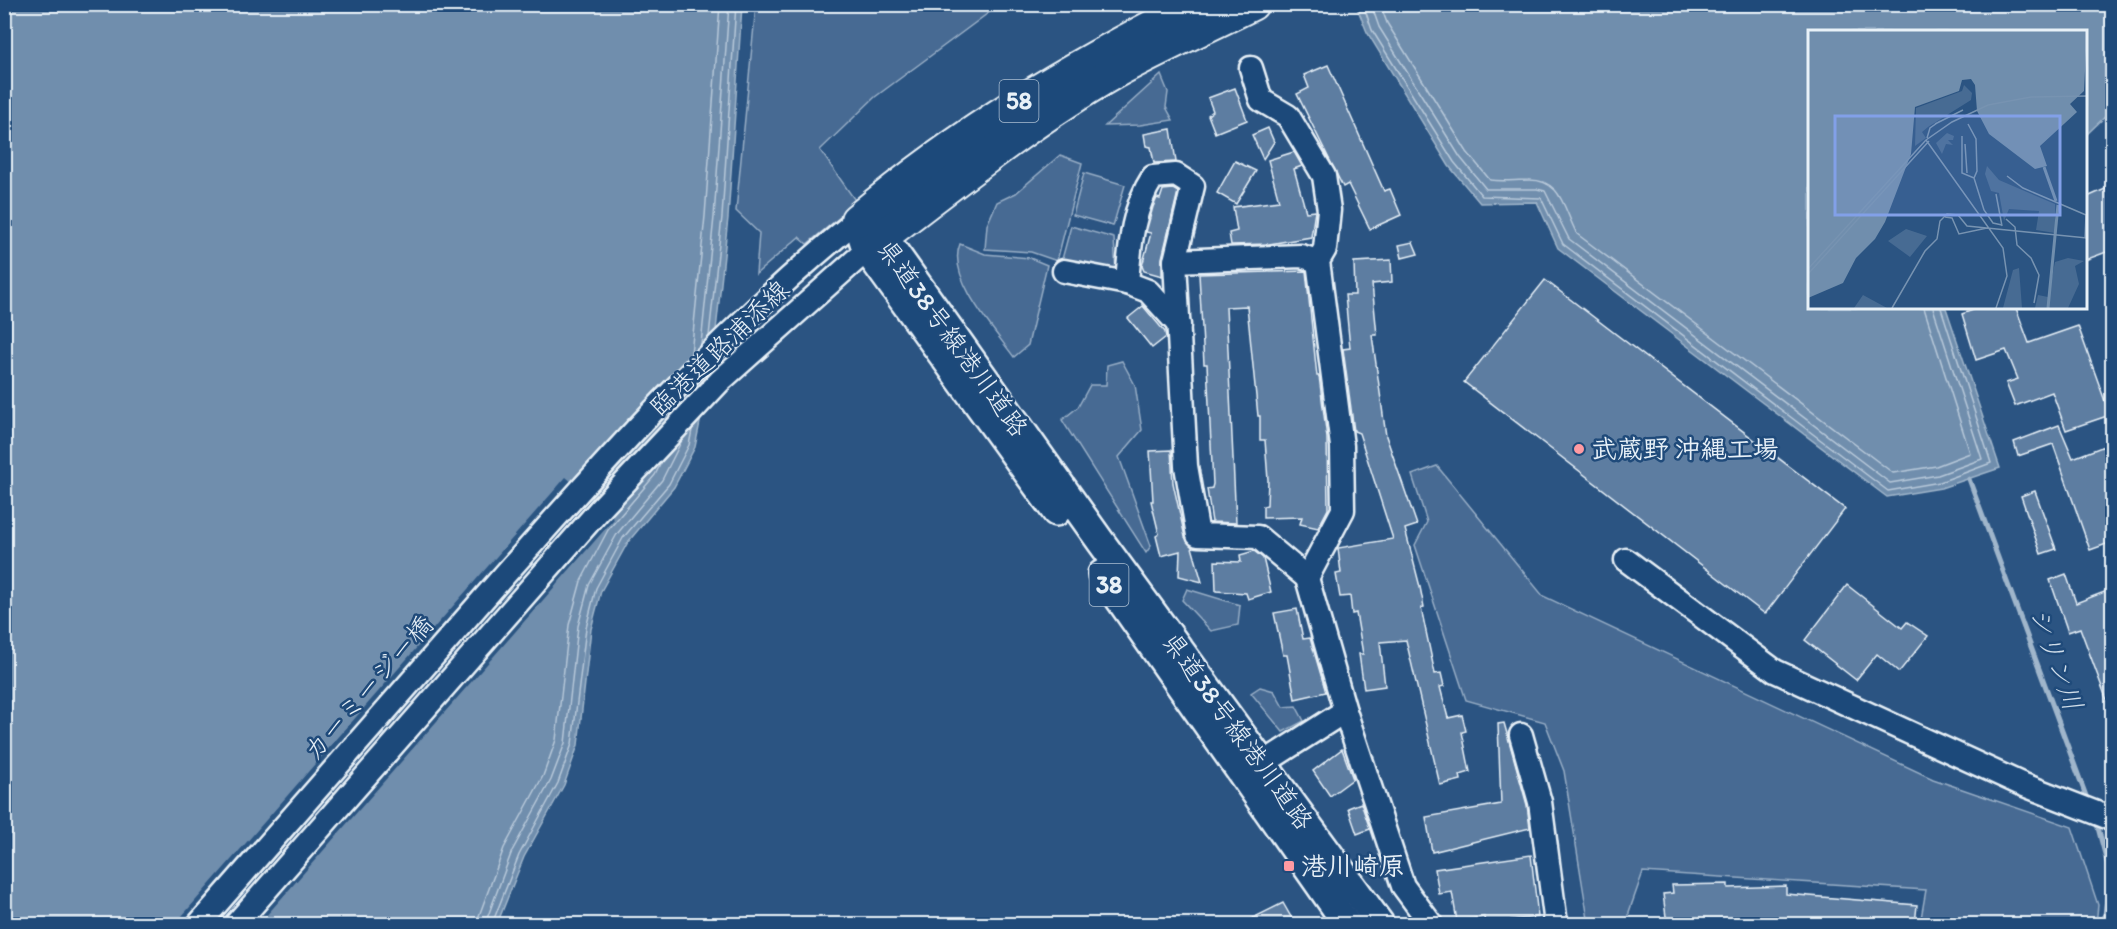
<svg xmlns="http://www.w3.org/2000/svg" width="2117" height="929" viewBox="0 0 2117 929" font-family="Itim,'Klee One',sans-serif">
  <rect width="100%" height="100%" fill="#2b5482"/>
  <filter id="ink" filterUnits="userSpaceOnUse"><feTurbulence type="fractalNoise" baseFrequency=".0167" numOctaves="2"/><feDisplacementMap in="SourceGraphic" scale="12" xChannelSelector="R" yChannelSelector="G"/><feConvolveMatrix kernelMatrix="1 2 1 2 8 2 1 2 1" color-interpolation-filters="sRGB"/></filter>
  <g filter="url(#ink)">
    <g fill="#476b93" stroke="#98aec6" stroke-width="1.5">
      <path d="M756,5H999L875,97L820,150L857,203L807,244L799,237L756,274L759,233L736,211Z"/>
      <path d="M1161,75L1168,92L1166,107L1173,120L1140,125L1105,126Z"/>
      <path d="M1060,155L1082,163L1057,261L1031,252L985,249L987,225L997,202L1016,193Z"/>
      <path d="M1084,173L1125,185L1113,226L1073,215Z"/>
      <path d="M1071,226L1114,238L1116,274L1061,263Z"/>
      <path d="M960,244L985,254L1030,258L1047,265L1028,345L1014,357C995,331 946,277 960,244Z"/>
      <path d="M1122,361L1135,385L1142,430L1119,457L1151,546L1146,553L1062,420L1078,407L1090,385H1106L1107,365Z"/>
      <path d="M1437,466L1543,596L1933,779L2072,827L2098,905L2096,924H1920L1926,890L1643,872L1629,912V924H1585L1588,919L1564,771L1545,722L1466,700L1415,545L1427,522L1412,475Z"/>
      <path d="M1187,589L1240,605L1238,625L1211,631L1182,600Z"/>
      <path d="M1260,687L1274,691L1283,707L1296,706L1304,721L1283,732L1251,693Z"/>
    </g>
    <g fill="#708ead" stroke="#a0b6cb" stroke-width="1.5">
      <path d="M5,5H742L728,218L713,358L695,447L674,487L628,542L601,591L591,629L578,745L564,785L524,857L497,924H5Z"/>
      <path d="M1356,5H2112V110L2086,135V32H1810V308H1946L2000,468L1941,488L1887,497L1558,248L1537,202L1480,203L1449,166L1367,32Z"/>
    </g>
    <path fill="#2b5482" d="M566,477L614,519L259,924H175Z"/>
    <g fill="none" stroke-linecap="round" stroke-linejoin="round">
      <g stroke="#b8c9da" stroke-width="1.5">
        <path d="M1363,4L1372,30L1454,162L1482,196L1541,198L1563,244L1888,491L1940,482L1991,463L1941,308"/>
        <path d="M1371,4L1379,27L1460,157L1486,189H1537L1545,191L1569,239L1890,483L1938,475L1982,459L1933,308"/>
        <path d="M1380,4L1387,23L1467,152L1490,180C1502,182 1515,180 1528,180C1562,179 1563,208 1577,234L1893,473L1936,466L1970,453L1924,308"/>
        <path d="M709,336L722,217L736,4"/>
        <path d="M701,344L714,217L729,4"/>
        <path d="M691,354L705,216L720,4"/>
        <path d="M476,924L504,848L543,776L556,740L569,625L581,581L608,530L655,475L661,463"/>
        <path d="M485,924L512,851L551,780L565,743L578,626L589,585L617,534L662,480L682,440"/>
        <path d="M492,924L519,855L558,783L572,744L586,628L596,588L623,538L669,484L689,445L692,430"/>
      </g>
      <g stroke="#a0b6cb" stroke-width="5">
        <path d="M1969,479L2089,804"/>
        <path d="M2096,820L2110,873L2104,924"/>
      </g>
    </g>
    <g fill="#5d7da1" stroke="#e8f1f8" stroke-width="1.5">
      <path d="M1328,65L1384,191L1390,189L1401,215L1370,229L1348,184L1343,187L1297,94L1309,88L1304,75Z"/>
      <path d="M1235,88L1247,120L1215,133L1208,115L1213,111L1208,98Z"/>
      <path d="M1268,128L1274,142L1263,159L1252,135Z"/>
      <path d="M1171,129L1176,162L1154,163L1151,147L1146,146L1144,134Z"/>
      <path d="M1294,152L1302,166L1294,169L1306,212L1315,211L1311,237L1269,244L1231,245L1229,233L1237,231L1233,207L1279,201L1268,160Z"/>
      <path d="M1235,161L1256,171L1236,204L1217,193Z"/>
      <path d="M2112,186V250L2085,260V198Z"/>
      <path d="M1173,189L1178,192L1162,258V276L1144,271L1142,266L1151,233L1146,232L1153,207L1157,198L1160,199L1163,190Z"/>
      <path d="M1413,242L1418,254L1402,258L1399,245Z"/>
      <path d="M1391,260L1392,282L1372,284L1377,335H1372L1386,436L1417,525L1405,529L1420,587L1424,607L1421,608L1435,674L1441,673L1444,686L1440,687L1448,718L1462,715L1466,731L1462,732L1470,772L1460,775L1461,780L1440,785L1406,640L1380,642L1385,686L1364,689L1359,654H1363L1356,613L1352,614L1350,596L1340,597L1336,574L1341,573L1338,548L1393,539L1359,433L1354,431L1343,349L1350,348L1345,295H1355L1354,262Z"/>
      <path d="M1306,271L1317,376H1319L1327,438L1328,509L1318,528L1300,524L1302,517L1263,518V506L1267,505L1268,480L1265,440H1260V416H1258L1247,306L1226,307L1236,523L1212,522L1207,489L1212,488L1213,484L1207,364H1204L1199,274Z"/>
      <path d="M1545,280L1845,509L1765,614L1464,382Z"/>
      <path d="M1143,306L1165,332L1166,337L1152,348L1128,318Z"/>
      <path d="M1973,308H2016L2029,343L2078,326L2110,415L2066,430L2052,392L2015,406L2006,383L2018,379L2006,350L1976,360L1962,314L1973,310Z"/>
      <path d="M2059,425L2073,458L2112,443V542L2090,550L2053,444L2018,456L2014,442Z"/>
      <path d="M1171,450L1173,483L1185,537L1192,547L1202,582L1179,576L1180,551L1161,556L1156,536L1159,534L1151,501H1153L1150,451Z"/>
      <path d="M2035,491L2056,549L2041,554L2021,496Z"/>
      <path d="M1254,551L1263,558L1271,592L1248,599L1246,593L1216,591L1215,561L1241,562L1240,555Z"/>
      <path d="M2066,574L2076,603L2112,589V714L2080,628L2068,632L2050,580Z"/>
      <path d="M1847,585L1902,628L1907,622L1928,636L1899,672L1877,654L1856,680L1805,640Z"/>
      <path d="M1297,609L1303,639L1310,638L1326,692L1295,699L1287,655H1283L1274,613Z"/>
      <path d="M1504,723L1527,805L1530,828L1432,852L1426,817L1501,804L1498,724Z"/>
      <path d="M1342,749L1353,779L1330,796L1313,771Z"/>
      <path d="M1361,803L1370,829L1357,834L1348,808Z"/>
      <path d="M1531,855L1538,917L1511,920L1512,924H1485L1484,917L1457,921L1452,892L1439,894L1435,869Z"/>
      <path d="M1728,884V888L1786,886V894L1917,905L1915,924H1861L1824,920V924H1667L1663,894L1673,893L1672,885Z"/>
      <path d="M1283,903L1295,924H1241Z"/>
    </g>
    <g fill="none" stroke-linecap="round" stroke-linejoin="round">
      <defs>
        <g id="minor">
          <path d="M1175,261L1301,256L1318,261"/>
          <path d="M1064,271L1127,283L1148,291L1179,325"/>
          <path d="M1127,283C1130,245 1132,209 1153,177L1176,175L1193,186L1175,261L1186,466L1198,535L1258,537L1307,578L1343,510L1342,446L1318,261L1325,249L1329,210L1324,176L1288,116L1261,100L1251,68"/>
          <path d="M1626,560L1775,671L2019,783L2112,819"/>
          <path d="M1307,578L1345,711L1403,886L1431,924"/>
          <path d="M1521,735L1540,802L1556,924"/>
          <path d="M1262,764L1345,711"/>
          <path d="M199,924C295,815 391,706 486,596C604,462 717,334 857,220"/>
          <path d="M236,924L601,508L720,381L878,240"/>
        </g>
        <g id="major">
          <path d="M857,220L866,249L1056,512"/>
          <path d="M866,225L883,236L1101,542L1380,924"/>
          <path d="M1102,574L1347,924"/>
        </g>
        <g id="highway">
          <path d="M857,220C964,130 1072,67 1196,4"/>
          <path d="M883,236C958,179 1032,120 1113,73C1158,48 1206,27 1252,4"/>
        </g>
      </defs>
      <use href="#minor" stroke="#e8f1f8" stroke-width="27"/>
      <use href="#major" stroke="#e8f1f8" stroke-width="32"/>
      <use href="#highway" stroke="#e8f1f8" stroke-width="36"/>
      <use href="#minor" stroke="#1f4a7a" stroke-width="22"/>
      <use href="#major" stroke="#1f4a7a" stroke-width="27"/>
      <use href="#highway" stroke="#1f4a7a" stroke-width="32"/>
    </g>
  </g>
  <g fill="#ff9aa2" stroke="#1f4a7a" stroke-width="2">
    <circle cx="1579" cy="449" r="6"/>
    <rect x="1283" y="860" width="12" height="12" rx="3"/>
  </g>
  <g text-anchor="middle" stroke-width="5" stroke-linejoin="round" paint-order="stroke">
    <g fill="#1f4a7a" stroke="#acbfd2" stroke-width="1.5">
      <rect x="999.5" y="80" width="39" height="42" rx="4.5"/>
      <rect x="1089.5" y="564" width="39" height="42" rx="4.5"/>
    </g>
    <g font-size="24" font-weight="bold" fill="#e8f1f8">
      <text x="1019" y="109">58</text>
      <text x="1109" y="593">38</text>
    </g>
    <g font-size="26" fill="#e8f1f8" stroke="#1f4a7a">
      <text transform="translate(953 338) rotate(54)" y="9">県道38号線港川道路</text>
      <text transform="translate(719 348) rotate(-44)" y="9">臨港道路浦添線</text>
      <text transform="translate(368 688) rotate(-49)" y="9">カーミージー橋</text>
      <text transform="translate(1238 731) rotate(54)" y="9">県道38号線港川道路</text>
    </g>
    <g font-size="26" font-weight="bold" fill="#e8f1f8" stroke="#1f4a7a" text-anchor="start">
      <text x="1591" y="458">武蔵野 沖縄工場</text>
      <text x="1301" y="875">港川崎原</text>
    </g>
    <g font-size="27" font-style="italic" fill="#d0dde9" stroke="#1f4a7a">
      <text transform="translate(2056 659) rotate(70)" y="9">シリン川</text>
    </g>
  </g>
  <g transform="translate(1808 30)">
    <rect width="279" height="279" fill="#2b5482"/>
    <path d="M156,55L164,63L163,70L120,97L114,102L118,108L107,116L108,78L154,61ZM139,103L146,106L145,110H140L145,115L138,114L134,124L128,113ZM179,136L191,150L247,174V203L228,200L231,181L201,179L196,191L191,163L183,161L177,144ZM98,199L119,206L102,227L80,211ZM260,228L276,231L267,236L271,254L260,278H227L230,265L240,267L247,232ZM211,238L214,278H195L205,240ZM55,265L79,278H46Z" fill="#476b93"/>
    <path d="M0,1H279L276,61L262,74L269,82L232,116L239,136L227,139L181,104L169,81L167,55L163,49L154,50L151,61L107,77L103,124L77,192L67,209L48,228L35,253L0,268Z" fill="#708ead"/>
    <path fill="none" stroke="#708ead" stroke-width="3" d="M236,137L248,171M240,278L250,175"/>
    <path fill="none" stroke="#7793b1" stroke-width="1.5" d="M279,65V37M127,94L155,80M154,106V143L166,148L169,141L168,109L160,94M119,108L122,98L132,91M118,110L195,218L199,246L188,278M118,110L144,92L180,75L223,67L279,66M157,114L159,143M199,146L215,158L278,185M166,148L176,180L185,193L194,195M188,164L194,196M137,187L144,188L151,204L179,198M198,189L207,197L209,215L223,228L231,245L226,273M277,208L278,185M0,239L118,110M0,244L121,111M84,278L117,221L129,209L132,191L139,184L150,185L159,196L279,208"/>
    <path fill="#82a0e8" fill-opacity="0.15" stroke="#82a0e8" stroke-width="3" d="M27,86H252V185H27Z"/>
    <rect width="279" height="279" fill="none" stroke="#e8f1f8" stroke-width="3"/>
  </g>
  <rect width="2117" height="929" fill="none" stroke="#1f4a7a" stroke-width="24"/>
  <rect x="12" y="12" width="2093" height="905" fill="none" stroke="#e8f1f8" stroke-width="2" filter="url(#ink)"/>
</svg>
